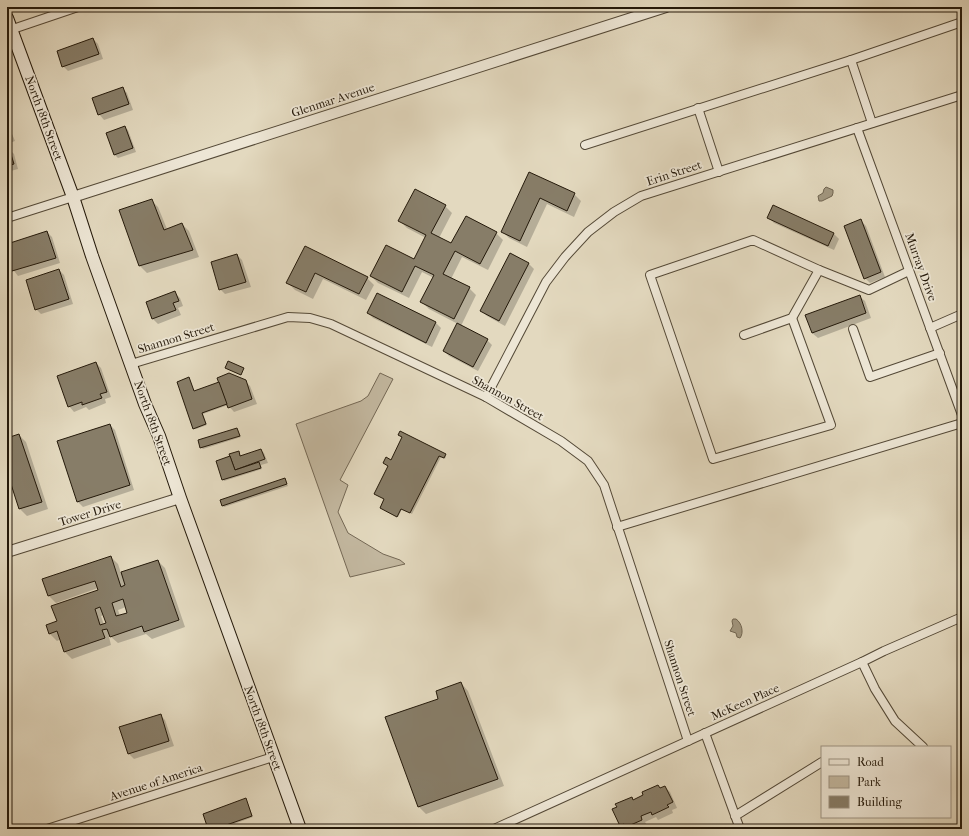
<svg xmlns="http://www.w3.org/2000/svg" width="969" height="836" viewBox="0 0 969 836" font-family="'IM FELL French Canon',serif">
  <rect width="100%" height="100%" fill="#e3d9bf"/>
  <filter id="stains"><feTurbulence type="fractalNoise" baseFrequency=".005" numOctaves="4"/><feColorMatrix values="0 0 0 0 .2 0 0 0 0 .09 0 0 0 0 .02 0 0 0 .5 -.17"/></filter>
  <radialGradient id="worn" r=".72"><stop offset=".6" stop-color="#630" stop-opacity="0"/><stop offset="1" stop-color="#630" stop-opacity=".3"/></radialGradient>
  <path fill="#c3b8a0" stroke="#746855" d="M380,373L393,379L340,480L348,485L338,512L348,533L383,554L400,560L405,564L350,577L296,424L361,401L368,396Z"/>
  <g fill="#a29881" stroke="#706551">
    <path d="M826,187L833,190V193L832,196L822,201H819L818,196L823,193L824,189Z"/>
    <path d="M733,619H736C742,623 744,633 740,638L737,637L736,633L730,631L733,626L732,621Z"/>
  </g>
  <g fill="#0003" fill-rule="evenodd">
    <path d="M93,39L98,44L103,59L68,71L63,66Z"/>
    <path d="M7,86L11,98L7,100Z"/>
    <path d="M122,88L127,93L133,110L104,120L99,114Z"/>
    <path d="M7,122L15,141L7,144Z"/>
    <path d="M124,127L128,130L136,152L118,158L115,155L107,133Z"/>
    <path d="M9,149L14,154L18,169L7,172V150Z"/>
    <path d="M530,173L574,194L581,201L574,217L547,204L527,247L509,238L502,231Z"/>
    <path d="M151,200L158,207L167,229L182,224L189,231L199,257L147,273L140,266Z"/>
    <path d="M445,206L452,213L439,238L452,245L496,233L503,240L488,270L462,257L451,279L469,288L476,295L461,326L487,340L492,345L478,371L449,356L444,351L458,324L429,309L422,302L434,278L422,272L409,298L378,283L371,276L414,261L426,238L407,228L400,221Z"/>
    <path d="M774,207L834,234L839,239L834,250L774,223L769,218Z"/>
    <path d="M861,221L866,226L885,277L870,283L865,278Z"/>
    <path d="M47,232L52,237L60,263L18,276L11,267L7,268V245Z"/>
    <path d="M305,247L367,278L374,285L366,300L323,279L313,299L295,290L288,283Z"/>
    <path d="M511,254L529,264L534,269L505,326L487,316L481,311Z"/>
    <path d="M237,255L242,260L251,287L225,294L220,289Z"/>
    <path d="M59,270L64,275L73,304L41,314L36,309Z"/>
    <path d="M175,293L180,298L183,306L178,308L181,315L158,324L153,319Z"/>
    <path d="M377,294L436,323L441,328L432,347L373,318L368,313Z"/>
    <path d="M859,296L865,301L871,318L818,338L812,333Z"/>
    <path d="M96,363L101,368L111,397L105,399L106,403L89,410L86,407L74,412L69,406Z"/>
    <path d="M189,378L194,392L245,381L250,386L257,404L234,412L228,405L203,414L207,425L196,429L194,428Z"/>
    <path d="M110,425L115,430L134,490L83,507L77,501Z"/>
    <path d="M237,429L241,437L203,449L201,447Z"/>
    <path d="M19,435L26,442L48,509L27,516L20,509L11,483L7,479V439Z"/>
    <path d="M261,450L264,453L268,463L261,465L262,469L224,481L223,479L230,457L238,452L242,457Z"/>
    <path d="M445,455L446,456L445,459L441,457L412,514L402,509L398,517L381,508L385,500L389,466L384,463Z"/>
    <path d="M285,479L288,486L224,507L223,506L221,501Z"/>
    <path d="M111,557L118,564L121,573L158,561L165,568L185,627L152,639L146,634L118,643L111,637H109L111,645L72,659L65,652L61,639L57,641L50,634L47,626L58,622L99,591L98,588L56,603L49,596ZM126,607L128,613L120,616L118,610ZM104,615L107,624L104,625L101,616Z"/>
    <path d="M461,683L468,691L504,786L426,814L419,807L387,718L440,700Z"/>
    <path d="M160,715L165,720L174,746L134,759L129,754L120,727Z"/>
    <path d="M665,787L670,792L677,808L672,810L673,813L658,820L656,817L645,822L647,825L638,829H624L620,825L631,798L634,801Z"/>
    <path d="M246,799L253,817L220,829H209Z"/>
  </g>
  <g fill="#877d68" stroke="#24190a" fill-rule="evenodd">
    <path d="M93,38L99,54L62,67L57,51Z"/>
    <path d="M123,87L129,104L98,115L92,98Z"/>
    <path d="M125,126L133,148L114,155L106,133Z"/>
    <path d="M9,148L14,164L7,166V149Z"/>
    <path d="M529,172L575,193L567,211L540,198L520,241L501,232Z"/>
    <path d="M415,189L446,205L431,233L451,243L466,216L497,232L480,264L455,251L443,274L470,287L454,319L420,302L434,275L415,266L402,292L370,276L386,245L414,259L426,235L398,221Z"/>
    <path d="M152,199L164,230L182,223L193,250L139,266L119,210Z"/>
    <path d="M773,205L834,233L828,246L767,218Z"/>
    <path d="M861,219L881,272L864,279L844,226Z"/>
    <path d="M47,231L56,258L12,271L7,261V244Z"/>
    <path d="M305,246L368,277L359,294L315,273L306,292L286,283Z"/>
    <path d="M510,253L529,263L499,321L480,311Z"/>
    <path d="M237,254L246,282L219,290L211,262Z"/>
    <path d="M59,269L69,299L35,310L26,280Z"/>
    <path d="M175,291L179,301L173,303L176,310L152,319L146,302Z"/>
    <path d="M377,293L436,322L426,343L367,313Z"/>
    <path d="M860,295L866,313L812,333L805,315Z"/>
    <path d="M457,323L488,339L473,367L443,351Z"/>
    <path d="M228,361L244,368L241,375L225,368Z"/>
    <path d="M96,362L107,392L100,394L102,398L82,405V402L68,407L57,376Z"/>
    <path d="M229,373L246,380L252,399L228,408L217,378Z"/>
    <path d="M189,377L194,391L219,382L227,404L202,413L206,424L193,429L177,382Z"/>
    <path d="M110,424L130,485L77,502L57,441Z"/>
    <path d="M237,428L240,436L200,448L198,440Z"/>
    <path d="M400,431L446,454L444,458L439,456L410,513L401,509L397,517L380,508L384,499L374,494L388,466L383,463L386,457L391,460L402,437L398,435Z"/>
    <path d="M19,434L42,502L19,509L9,478L7,479V438Z"/>
    <path d="M261,449L265,459L235,470L229,454L239,451L240,456Z"/>
    <path d="M230,456L235,470L259,462L261,468L222,480L216,461Z"/>
    <path d="M285,478L287,484L222,506L220,500Z"/>
    <path d="M111,556L121,587L125,585L121,572L158,560L179,620L144,632L142,626L110,637L107,629L102,630L105,638L64,652L57,631L49,634L46,625L57,621L51,606L98,590L95,581L48,596L42,579ZM123,599L127,613L116,616L112,603ZM100,607L106,623L100,625L95,609Z"/>
    <path d="M461,682L498,779L418,807L385,717L438,699L436,691Z"/>
    <path d="M161,714L169,741L128,754L119,727Z"/>
    <path d="M658,785L660,788L665,786L673,802L667,805L669,807L652,815L651,812L641,816L642,820L626,827L624,824L620,826L612,809L617,807L615,804L632,797L633,800L643,795L642,792Z"/>
    <path d="M246,798L252,816L215,829H208L203,814Z"/>
  </g>
  <g fill="none" stroke-linecap="round" stroke-linejoin="round">
    <defs>
      <g id="minor">
        <path d="M7,31L78,7"/>
        <path d="M851,60L872,123"/>
        <path d="M698,108L719,172"/>
        <path d="M857,128L962,415"/>
        <path d="M585,145L851,60L962,22"/>
        <path d="M7,218L73,197"/>
        <path d="M792,318L831,425L713,459L650,275L753,240L819,270L869,290L909,271"/>
        <path d="M930,328L962,314"/>
        <path d="M853,329L870,377L940,353"/>
        <path d="M744,335L792,318L819,270"/>
        <path d="M131,364L288,317L310,318L331,324L486,397L561,441L588,461L604,485L688,741"/>
        <path d="M486,397L546,282L565,257L588,232L614,212L641,196L962,95"/>
        <path d="M617,527L962,423"/>
        <path d="M862,662L875,689L895,721L923,747"/>
        <path d="M705,733L740,829"/>
        <path d="M735,816L822,762"/>
        <path d="M47,829L273,757"/>
        <path d="M494,829L862,662L884,651L962,617"/>
      </g>
      <g id="tertiary">
        <path d="M73,197L666,7"/>
        <path d="M7,552L180,498"/>
      </g>
      <path id="secondary" d="M7,18L73,197L92,256L145,404L159,436L180,498L300,829"/>
    </defs>
    <use href="#minor" stroke="#544937" stroke-width="10"/>
    <use href="#tertiary" stroke="#544937" stroke-width="12"/>
    <use href="#secondary" stroke="#24190a" stroke-width="14"/>
    <use href="#minor" stroke="#ede6d5" stroke-width="8"/>
    <use href="#tertiary" stroke="#ede6d5" stroke-width="10"/>
    <use href="#secondary" stroke="#ede6d5" stroke-width="12"/>
  </g>
  <g text-anchor="middle" stroke-width="3.5" stroke-linejoin="round" paint-order="stroke">
    <g font-size="12" fill="#24190a" stroke="#ede6d5">
      <text transform="translate(333 100) rotate(-18)" y="4">Glenmar Avenue</text>
      <text transform="translate(44 118) rotate(70)" y="4">North 18th Street</text>
      <text transform="translate(674 173) rotate(-18)" y="4">Erin Street</text>
      <text transform="translate(921 267) rotate(70)" y="4">Murray Drive</text>
      <text transform="translate(176 338) rotate(-17)" y="4">Shannon Street</text>
      <text transform="translate(508 398) rotate(29)" y="4">Shannon Street</text>
      <text transform="translate(153 423) rotate(70)" y="4">North 18th Street</text>
      <text transform="translate(90 513) rotate(-17)" y="4">Tower Drive</text>
      <text transform="translate(680 678) rotate(72)" y="4">Shannon Street</text>
      <text transform="translate(745 702) rotate(-24)" y="4">McKeen Place</text>
      <text transform="translate(263 728) rotate(70)" y="4">North 18th Street</text>
      <text transform="translate(156 782) rotate(-18)" y="4">Avenue of America</text>
    </g>
  </g>
  <rect width="969" height="836" fill="none" stroke="#e3d9bf" stroke-width="24"/>
  <rect x="8" y="8" width="953" height="820" fill="none" stroke="#24190a" stroke-width="2"/>
  <rect x="12" y="12" width="945" height="812" fill="none" stroke="#24190a"/>
  <rect x="821" y="746" width="130" height="72" fill="#ede6d5" stroke="#9d9484"/>
  <rect x="829" y="759" width="20" height="6" fill="#ede6d5" stroke="#9d9484"/>
  <text x="857" y="766" font-size="12" fill="#24190a">Road</text>
  <rect x="829" y="776" width="20" height="12" fill="#c3b8a0" stroke="#9d9484"/>
  <text x="857" y="786" font-size="12" fill="#24190a">Park</text>
  <rect x="829" y="796" width="20" height="12" fill="#877d68" stroke="#9d9484"/>
  <text x="857" y="806" font-size="12" fill="#24190a">Building</text>
  <rect width="100%" height="100%" filter="url(#stains)"/>
  <rect width="100%" height="100%" fill="url(#worn)"/>
</svg>
